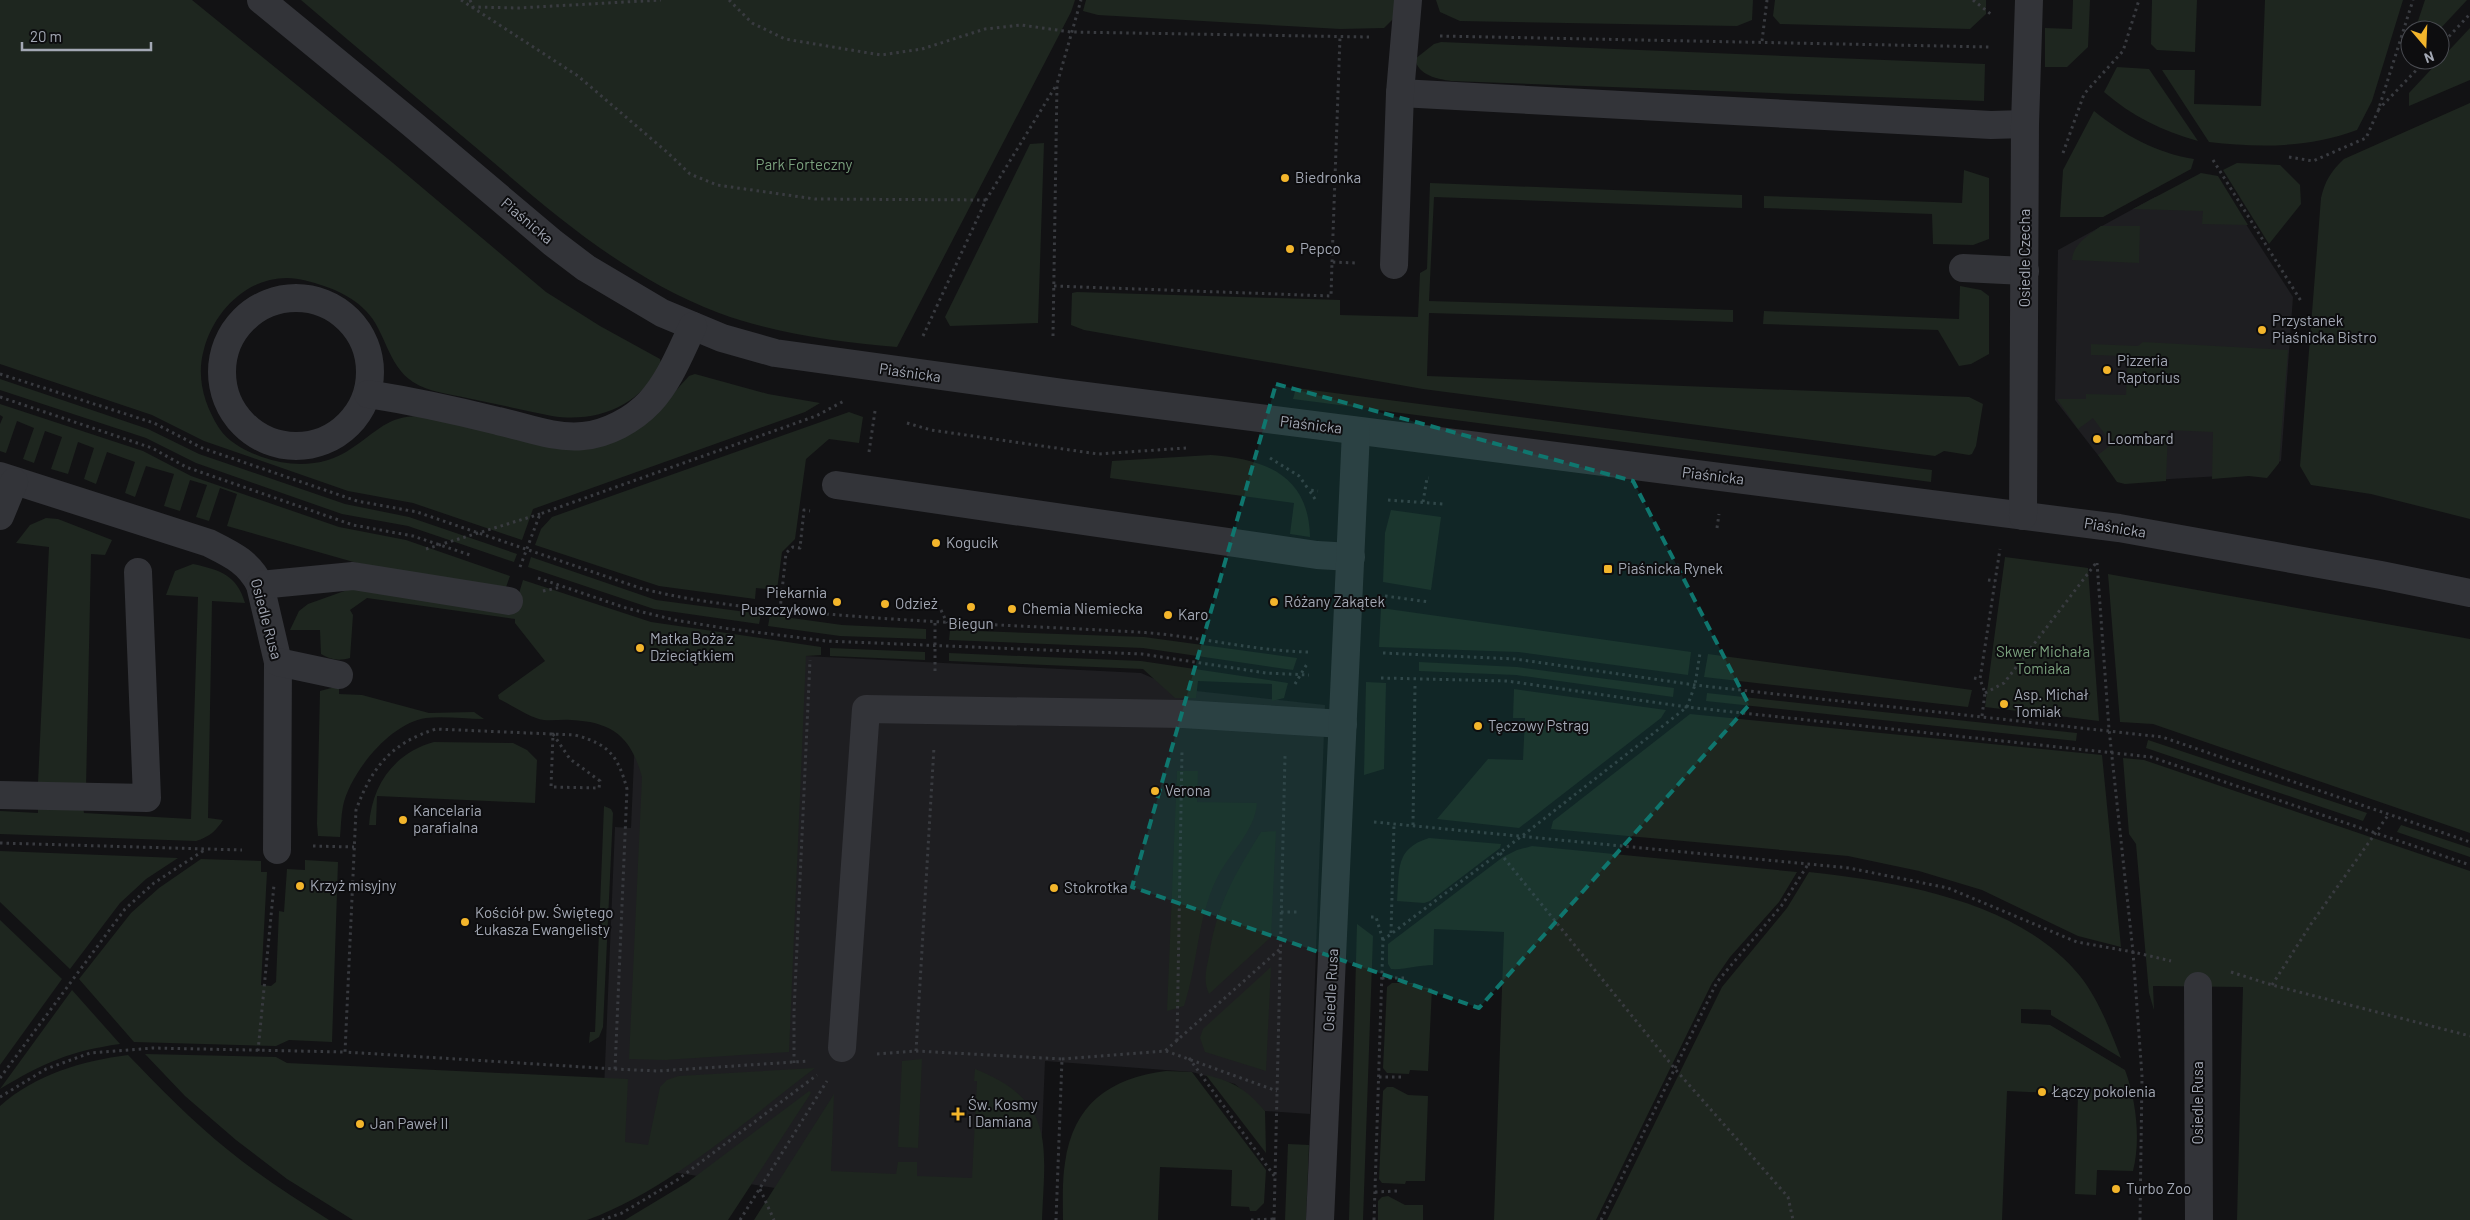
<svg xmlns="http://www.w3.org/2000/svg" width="2470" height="1220" viewBox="0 0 2470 1220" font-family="Barlow,sans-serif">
  <rect width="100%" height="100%" fill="#121214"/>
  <g fill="#1e1e21">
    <path d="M2155,197L2231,201L2293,297L2281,461L2255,474L2119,482L2055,400L2058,250Z"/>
    <path d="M805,656L1141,673L1178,689L1325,705L1310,1114L1265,1111L1235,1084L1192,1072L1045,1061L1040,1181L821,1195L601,1161L615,827L631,828L638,668Z"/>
  </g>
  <g fill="#1e261f">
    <path d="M0,0H192L393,163L546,292L600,326L660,359L661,363C641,406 597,423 552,416C524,410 495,404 467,398C449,394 429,392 413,382C387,365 386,331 366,311C355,299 339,291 324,286C312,282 299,278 287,278C246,278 214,312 204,349C196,377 204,404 219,428C229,443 246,451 262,457C293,468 325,467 352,448C378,431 388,415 422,416L557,443L661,407L689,376L695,374L768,394L820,403L805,412L533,509L522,540L413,503L348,491L204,441L152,415L0,364Z"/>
    <path d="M301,0H1075L1071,12L897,347C837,342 776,334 719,313C625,277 555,215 480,151C420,101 360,50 301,0Z"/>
    <path d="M1086,0H1395L1394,18L1384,28L1340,29L1098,15L1083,11Z"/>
    <path d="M1436,0H1753L1752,20L1737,26L1460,21L1440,12Z"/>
    <path d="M1775,0H1986V14L1970,29L1780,24L1773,16Z"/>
    <path d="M2073,0H2090L2088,47L2067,67H2045V28L2072,29Z"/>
    <path d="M2152,0H2197L2195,52L2157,50L2151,44Z"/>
    <path d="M2265,0H2403L2372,101L2357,130C2309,148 2259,148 2209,142L2162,70H2195L2194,104L2261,106Z"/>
    <path d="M2425,0H2467L2439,30H2415Z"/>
    <path d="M2470,28V80L2409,106V93Z"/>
    <path d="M1441,42L1985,64L1984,101L1451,81C1437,79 1418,75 1415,59L1434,44Z"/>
    <path d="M2117,67L2149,69L2198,141C2162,131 2132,116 2104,92Z"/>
    <path d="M2470,103V519L2371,494L2311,485L2300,466L2321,198C2325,181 2331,171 2344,159Z"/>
    <path d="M2094,111C2124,135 2156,153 2194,159L2191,169L2103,217H2060L2063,170Z"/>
    <path d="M1044,143L1038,323L950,326L945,317L1030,144Z"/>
    <path d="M2237,163L2280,165L2300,185L2301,204L2269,244L2223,170Z"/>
    <path d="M1964,170L1989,178V239L1973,245L1933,244L1932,214L1764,208V196L1962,203Z"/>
    <path d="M2201,173L2218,176L2248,225L2202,224L2203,211L2133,209Z"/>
    <path d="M1430,183L1742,195V208L1434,197L1429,301L1733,310V322L1429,313L1427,376L1969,397L1983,404L1976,446L1972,454L1969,455L1944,451L1935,456L1423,389L1084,330L1071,325L1072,293L1077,292L1340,300V315L1418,317L1420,273L1427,269Z"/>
    <path d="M2101,226H2140L2139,263L2072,260C2073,244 2089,235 2101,226Z"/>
    <path d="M1960,286L1981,290L1989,296V354L1971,364L1959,366L1938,330L1763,324L1764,311L1959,319Z"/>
    <path d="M2143,342L2288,350L2279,463L2267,478L2249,476L2212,479L2213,432L2168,430L2166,481L2125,484L2117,482L2098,455L2112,444L2093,418L2078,429L2057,399H2086V394L2126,395L2128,356L2091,355V344L2138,346Z"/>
    <path d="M0,379L148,429L199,454L345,504L409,517L517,554L514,562L408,526L342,514L196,463L146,438L0,390Z"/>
    <path d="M1296,388L1932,470L1931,482L1293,399Z"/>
    <path d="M0,404L143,451L191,476L339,527L406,540L510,576L505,590L357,563L227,526L237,494L220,488L209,521L196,517L207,485L190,480L180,511L164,506L174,474L146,466L135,497L125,493L135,462L107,452L96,484L84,479L94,448L78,442L68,474L51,469L62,437L45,431L34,463L23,459L34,428L17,421L6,453L0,451V424L3,417L0,415Z"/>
    <path d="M849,412L863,417L859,443L829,439L806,459L795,539L782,552L777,590L756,588L755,599L659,586L535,545L541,529L552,517Z"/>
    <path d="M1211,455C1266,459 1309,476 1310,537L1290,534L1294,503L1110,478L1112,461Z"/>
    <path d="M1391,510L1441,517L1431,590L1383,582L1385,533Z"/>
    <path d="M46,518L58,519L112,540L105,555L91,554L86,788L38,783L49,547L16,543L30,525Z"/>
    <path d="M531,557L656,600L761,614L759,624L654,609L528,567Z"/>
    <path d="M2005,557L2088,568L2099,721L1985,707Z"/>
    <path d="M193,564C220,570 237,575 245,603L212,601L208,818L223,820C216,831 209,837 196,841L0,834V811L38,813V805L83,807L84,813L191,819L198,597L166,595L175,571Z"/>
    <path d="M2108,574L2470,639V833L2153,724L2120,722Z"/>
    <path d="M523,580L651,622L821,647V655L806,656L789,1052L665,1060L629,1059L642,777C631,737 613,722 571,720C562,719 553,721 544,720C530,718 512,705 499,699L498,695L545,661L515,623V619L367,598L350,610L353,615L350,658C339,661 331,660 321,654L320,630H290L299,611L308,604L350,589L514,610Z"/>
    <path d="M1381,608L1691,652L1688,675L1518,652L1379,647Z"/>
    <path d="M770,615L842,625L926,629V639L840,636L768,626Z"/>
    <path d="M950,630L1144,637L1297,658L1293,670L1143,648L949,640Z"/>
    <path d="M830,648L925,652V660L830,656Z"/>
    <path d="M949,653L1141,661L1288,683L1284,698L1272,701V684L1198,681L1196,698H1175L1143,669L949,661Z"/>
    <path d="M1708,654L1972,690L1968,707L1704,677Z"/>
    <path d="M1419,662L1517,667L1674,688L1673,697L1516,675L1419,671Z"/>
    <path d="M1366,682L1386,683L1384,769L1364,775Z"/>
    <path d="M339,686V694L362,695L429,713L474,712L484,719C465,719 444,716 426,718C390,723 350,773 343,806C341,816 341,827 340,837L318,836L317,824L320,691Z"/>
    <path d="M1514,689L1666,710L1661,718L1519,828L1437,819L1488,759L1523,760L1525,718H1513Z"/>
    <path d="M1707,693L2077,733L2076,741L1706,701Z"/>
    <path d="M1690,714L2102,755L2121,947L2078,936L1982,890L1919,871L1848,856L1551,829L1553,821Z"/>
    <path d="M2148,740L2367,813L2363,821L2146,748Z"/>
    <path d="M434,742L513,743L527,750L537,760L535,803L377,796L376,825H369C372,785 394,753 434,742Z"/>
    <path d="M2123,758L2144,760L2470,871V1220H2237L2243,987L2153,986L2154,1010L2149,993L2136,844L2129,834Z"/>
    <path d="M1177,771H1198L1197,802L1257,803C1255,832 1228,854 1216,880C1197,920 1198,964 1184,1006L1167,1011Z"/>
    <path d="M604,806L611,809L613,813L603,1027L599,1037L589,1043L590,1032H595Z"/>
    <path d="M2401,825L2470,848V857L2397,832Z"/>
    <path d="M1276,831L1271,937L1209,994C1203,981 1206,970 1209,956C1217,903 1234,876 1261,832Z"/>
    <path d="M1429,838L1501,844L1500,848L1430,901L1424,903L1397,901C1400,870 1394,849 1429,838Z"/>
    <path d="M1532,846L1797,872L1779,902L1730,957L1712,983L1596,1220H1494L1504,932L1434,929L1433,965C1418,965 1405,970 1391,969L1388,964V944L1503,857L1517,850Z"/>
    <path d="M0,851L178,858L146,879L120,903L70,969L0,902Z"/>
    <path d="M201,859L261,861V872H267L261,985L271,986L276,982L279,911L284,912L287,869L305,870V860L338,862L332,1042L289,1040L276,1046L134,1042L79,979L131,913L159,888Z"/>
    <path d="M1809,872C1900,882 2019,901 2080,976C2099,1000 2110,1030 2121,1058L2051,1015V1010L2021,1009V1023L2050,1025L2125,1070C2136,1100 2141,1139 2133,1171L2097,1170L2096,1195L2075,1194L2078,1094L2007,1091L2002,1220H1607L1722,987L1787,908Z"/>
    <path d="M0,920L62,979L0,1065Z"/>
    <path d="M1357,924L1373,936L1363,1220H1349Z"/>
    <path d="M1271,967L1266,1071L1205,1052L1200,1038L1203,1029Z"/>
    <path d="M1392,983H1413L1414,987L1432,988L1428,1071L1410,1070L1409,1074L1387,1073L1383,1068L1387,987Z"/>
    <path d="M72,990L120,1044C70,1051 43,1063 0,1089Z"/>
    <path d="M145,1054L276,1057L287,1063L628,1079L625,1142L648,1145L660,1087L667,1080L679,1076L815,1068C745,1121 671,1189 587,1220H353L287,1179L236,1140L185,1096Z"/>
    <path d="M128,1055C160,1088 192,1121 228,1150C260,1176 294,1198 329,1220H0V1106C36,1074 82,1061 128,1055Z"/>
    <path d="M922,1059L918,1148L898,1147L902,1061Z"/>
    <path d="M975,1069C1056,1101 1045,1145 1042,1220H754L834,1094L831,1171L896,1174L898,1162H917V1176L972,1178L977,1081H974Z"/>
    <path d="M1166,1071L1192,1072L1266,1170L1264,1203L1256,1211H1250L1249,1207L1231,1206L1232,1170L1160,1167L1158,1220H1063C1063,1201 1062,1181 1065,1163C1073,1104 1110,1078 1166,1071Z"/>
    <path d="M1206,1075C1235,1082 1245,1089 1265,1111L1266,1153Z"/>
    <path d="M1387,1087H1393L1408,1095L1428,1096L1425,1181H1406L1405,1184L1382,1183L1379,1179L1383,1091Z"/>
    <path d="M809,1091L811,1093L728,1220H625L688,1182Z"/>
    <path d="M1288,1144L1309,1145L1306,1220H1285Z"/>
    <path d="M1388,1196L1405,1205H1423V1220H1378V1201L1382,1197Z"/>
  </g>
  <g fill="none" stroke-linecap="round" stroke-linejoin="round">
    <g stroke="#393b40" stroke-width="3" stroke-dasharray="2.5 4" stroke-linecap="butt">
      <path d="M461,0L578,76L668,153L690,174L717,185L815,199L986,200"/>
      <path d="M470,0L473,7L518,8L661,0"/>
      <path d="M729,0L752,23L785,39L881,55L922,49L985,29L1021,25L1071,32L1369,37"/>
      <path d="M1973,0L1992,15"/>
      <path d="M1440,36L1991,47"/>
      <path d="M1762,41L1767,0"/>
      <path d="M2440,46L2470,14"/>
      <path d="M2378,110L2426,60"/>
      <path d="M2063,153L2084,94L2123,51L2139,0"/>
      <path d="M2289,157L2313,161L2366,138L2378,111L2413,0"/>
      <path d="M2213,160L2301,301"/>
      <path d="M1332,262L1340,37"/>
      <path d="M1054,286L1331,296L1332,262L1358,263"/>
      <path d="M923,336L986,200L1057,84"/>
      <path d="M1053,336L1057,84L1081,0"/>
      <path d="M0,374L154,423L202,448L357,501L417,512L640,588C701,604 765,609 827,614C930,623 1033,626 1136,632C1194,635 1251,651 1309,652"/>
      <path d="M0,397L152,448L186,467L353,525L413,536L473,556"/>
      <path d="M907,423L931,430L1098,454L1186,448"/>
      <path d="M869,452L875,411"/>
      <path d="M1270,458L1299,476L1309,490"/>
      <path d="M1315,499L1309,490L1318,491"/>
      <path d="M1388,500L1443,504"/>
      <path d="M1423,502L1427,478H1429"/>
      <path d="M1717,528L1719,514"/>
      <path d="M426,549L540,514"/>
      <path d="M520,567L540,514L816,416L844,401"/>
      <path d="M538,578L626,608L675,620L723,628L826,641L1142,654L1266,673L1309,675"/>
      <path d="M1988,580L1995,581"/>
      <path d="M543,591L562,587"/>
      <path d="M1385,596L1429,602"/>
      <path d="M780,610L786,553L793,547L800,548L804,510L810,511"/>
      <path d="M941,610L947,623"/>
      <path d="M935,623V673"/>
      <path d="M1383,653L1515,659L1695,685L2162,737L2470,842"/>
      <path d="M1381,678L1507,681L1687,707L2151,757L2470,865"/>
      <path d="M1974,678L1980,679"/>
      <path d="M1295,684L1307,664"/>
      <path d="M1985,693L2004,683L2096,563"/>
      <path d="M1982,716L1985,693L1980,679L2000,549"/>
      <path d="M553,734L570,759L600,781L599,788L551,787Z"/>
      <path d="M1374,822L1849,868L1948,888L2077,942L2133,952L2109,729L2097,563"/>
      <path d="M1413,825L1415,685"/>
      <path d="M0,843L242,850"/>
      <path d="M313,846L354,847"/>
      <path d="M1500,853L1675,1069L1788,1197L1793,1220"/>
      <path d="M1281,912H1297"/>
      <path d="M1371,917H1376L1383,940"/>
      <path d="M1391,933L1394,824"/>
      <path d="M2231,972L2272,985L2470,1036"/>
      <path d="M1382,978H1406"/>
      <path d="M2272,985L2311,924L2389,814"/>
      <path d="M1177,1041L1182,751"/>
      <path d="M258,1051L274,885"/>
      <path d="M916,1051L934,747"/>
      <path d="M1166,1051L1277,1091"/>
      <path d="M877,1054L916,1051L1062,1059L1056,1220"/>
      <path d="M1189,1058L1275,1177"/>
      <path d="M1062,1059L1165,1051L1280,949"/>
      <path d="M794,1063V1012L810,660"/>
      <path d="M615,1069L627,789C618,756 609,744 575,735L436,729C391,743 372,767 356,810L345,1052L615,1069L658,1071L809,1061"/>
      <path d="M1379,1077H1402"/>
      <path d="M0,1078L125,909L154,883L206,849"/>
      <path d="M0,1097L46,1069L90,1053L153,1048L345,1052"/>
      <path d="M760,1189L774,1220"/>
      <path d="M1375,1192L1397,1191"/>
      <path d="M602,1220L622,1213L677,1180L817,1075"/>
      <path d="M740,1220L827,1081"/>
      <path d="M1251,1220L1274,1219"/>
      <path d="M1274,1220L1285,756"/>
      <path d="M1374,1220L1383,940L1522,836L1687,707L1695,685L1700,653"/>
      <path d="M1601,1220L1717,982L1782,905L1809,863"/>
      <path d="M2140,1220L2142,1076L2133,952L2171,961"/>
    </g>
    <g stroke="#333439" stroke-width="28">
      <path d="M261,0L411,123L553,243L586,268L662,313L722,338L775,353L1064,393L2119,528L2381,575L2470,593"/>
      <path d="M1400,93L1991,125L2025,124"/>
      <path d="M1394,265L1400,93L1408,0"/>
      <path d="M1963,268L2025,271"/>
      <circle cx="296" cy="372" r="74"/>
      <path d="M368,394C412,401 454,410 498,421C525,427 555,439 583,436C607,434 633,420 650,402C670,380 680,353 693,326"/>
      <path d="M0,476L209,543C231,554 249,562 260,585L278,662L277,850"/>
      <path d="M836,485L1317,555L1351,557"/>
      <path d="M0,516L14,482"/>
      <path d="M2023,516L2025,124L2029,0"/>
      <path d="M260,585L353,576L509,601"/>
      <path d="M278,662L339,675"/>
      <path d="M0,795L147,798L138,572"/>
      <path d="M2198,986L2199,1220"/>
      <path d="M842,1048L866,709L1183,714L1343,724"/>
      <path d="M1320,1220L1356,431"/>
    </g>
  </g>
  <path fill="#0f766e" fill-opacity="0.2" stroke="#0f766e" stroke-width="4" stroke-dasharray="10 6" stroke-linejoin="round" d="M1276,384L1633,481L1749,705L1479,1008L1132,887Z"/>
  <g fill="#f3b52b" stroke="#0d0d0f" stroke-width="2">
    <circle cx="1285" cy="178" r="5"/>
    <circle cx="1290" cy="249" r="5"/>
    <circle cx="2262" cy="330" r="5"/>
    <circle cx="2107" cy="370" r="5"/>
    <circle cx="2097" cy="439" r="5"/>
    <circle cx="936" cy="543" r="5"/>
    <rect x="1603" y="564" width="10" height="10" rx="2.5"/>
    <circle cx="837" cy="602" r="5"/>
    <circle cx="1274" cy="602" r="5"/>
    <circle cx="885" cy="604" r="5"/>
    <circle cx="971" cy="607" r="5"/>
    <circle cx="1012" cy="609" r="5"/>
    <circle cx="1168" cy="615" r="5"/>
    <circle cx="640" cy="648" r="5"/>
    <circle cx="2004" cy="704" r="5"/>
    <circle cx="1478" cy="726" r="5"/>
    <circle cx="1155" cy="791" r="5"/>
    <circle cx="403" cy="820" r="5"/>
    <circle cx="300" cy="886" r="5"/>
    <circle cx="1054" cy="888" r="5"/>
    <circle cx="465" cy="922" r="5"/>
    <circle cx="2042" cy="1092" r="5"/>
    <path d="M955.5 1106.5h5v5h5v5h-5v5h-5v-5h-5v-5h5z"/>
    <circle cx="360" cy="1124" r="5"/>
    <circle cx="2116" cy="1189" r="5"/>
  </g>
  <g text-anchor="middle" stroke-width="4" stroke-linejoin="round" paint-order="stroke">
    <g font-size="15" fill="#7aa07d" stroke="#0d0d0f">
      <text x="804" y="170">Park Forteczny</text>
      <text x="2043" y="657">Skwer Michała<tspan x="2043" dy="17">Tomiaka</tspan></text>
    </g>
    <g font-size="15" fill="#a3a8b4" stroke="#0d0d0f" text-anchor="start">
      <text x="1295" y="183">Biedronka</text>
      <text x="1300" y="254">Pepco</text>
      <text x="2272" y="326">Przystanek<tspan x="2272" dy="17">Piaśnicka Bistro</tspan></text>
      <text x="2117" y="366">Pizzeria<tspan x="2117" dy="17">Raptorius</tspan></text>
      <text x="2107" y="444">Loombard</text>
      <text x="946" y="548">Kogucik</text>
      <text x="1618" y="574">Piaśnicka Rynek</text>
      <text x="827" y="598" text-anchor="end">Piekarnia<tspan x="827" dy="17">Puszczykowo</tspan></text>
      <text x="1284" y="607">Różany Zakątek</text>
      <text x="895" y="609">Odzież</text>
      <text x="1022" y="614">Chemia Niemiecka</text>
      <text x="1178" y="620">Karo</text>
      <text x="971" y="629" text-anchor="middle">Biegun</text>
      <text x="650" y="644">Matka Boża z<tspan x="650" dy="17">Dzieciątkiem</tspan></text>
      <text x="2014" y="700">Asp. Michał<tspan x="2014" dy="17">Tomiak</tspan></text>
      <text x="1488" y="731">Tęczowy Pstrąg</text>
      <text x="1165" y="796">Verona</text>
      <text x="413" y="816">Kancelaria<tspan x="413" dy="17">parafialna</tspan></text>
      <text x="310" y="891">Krzyż misyjny</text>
      <text x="1064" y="893">Stokrotka</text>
      <text x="475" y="918">Kościół pw. Świętego<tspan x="475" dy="17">Łukasza Ewangelisty</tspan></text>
      <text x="2052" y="1097">Łączy pokolenia</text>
      <text x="968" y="1110">Św. Kosmy<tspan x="968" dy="17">I Damiana</tspan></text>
      <text x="370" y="1129">Jan Paweł II</text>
      <text x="2126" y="1194">Turbo Zoo</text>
    </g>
    <g font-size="15" fill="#a3a8b4" stroke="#0d0d0f">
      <text transform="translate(527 221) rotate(40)" y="5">Piaśnicka</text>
      <text transform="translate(2025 258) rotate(-90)" y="5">Osiedle Czecha</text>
      <text transform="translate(910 373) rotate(8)" y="5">Piaśnicka</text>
      <text transform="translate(1311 425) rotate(7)" y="5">Piaśnicka</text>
      <text transform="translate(1713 476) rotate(7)" y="5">Piaśnicka</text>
      <text transform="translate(2115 528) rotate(9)" y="5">Piaśnicka</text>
      <text transform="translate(266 619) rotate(75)" y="5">Osiedle Rusa</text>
      <text transform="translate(1331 990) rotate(-87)" y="5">Osiedle Rusa</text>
      <text transform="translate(2198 1103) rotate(-90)" y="5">Osiedle Rusa</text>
    </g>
  </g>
  <g transform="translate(2425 45) rotate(161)"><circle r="24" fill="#0d0d0f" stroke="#494b51"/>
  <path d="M0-4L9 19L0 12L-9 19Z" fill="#f3b52b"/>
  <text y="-8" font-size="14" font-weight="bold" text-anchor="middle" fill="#a3a8b4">N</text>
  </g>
  <path d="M22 42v8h129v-8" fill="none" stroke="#a3a8b4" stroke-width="2.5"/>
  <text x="30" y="42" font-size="15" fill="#a3a8b4" stroke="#0d0d0f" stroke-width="4" paint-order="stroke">20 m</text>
</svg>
